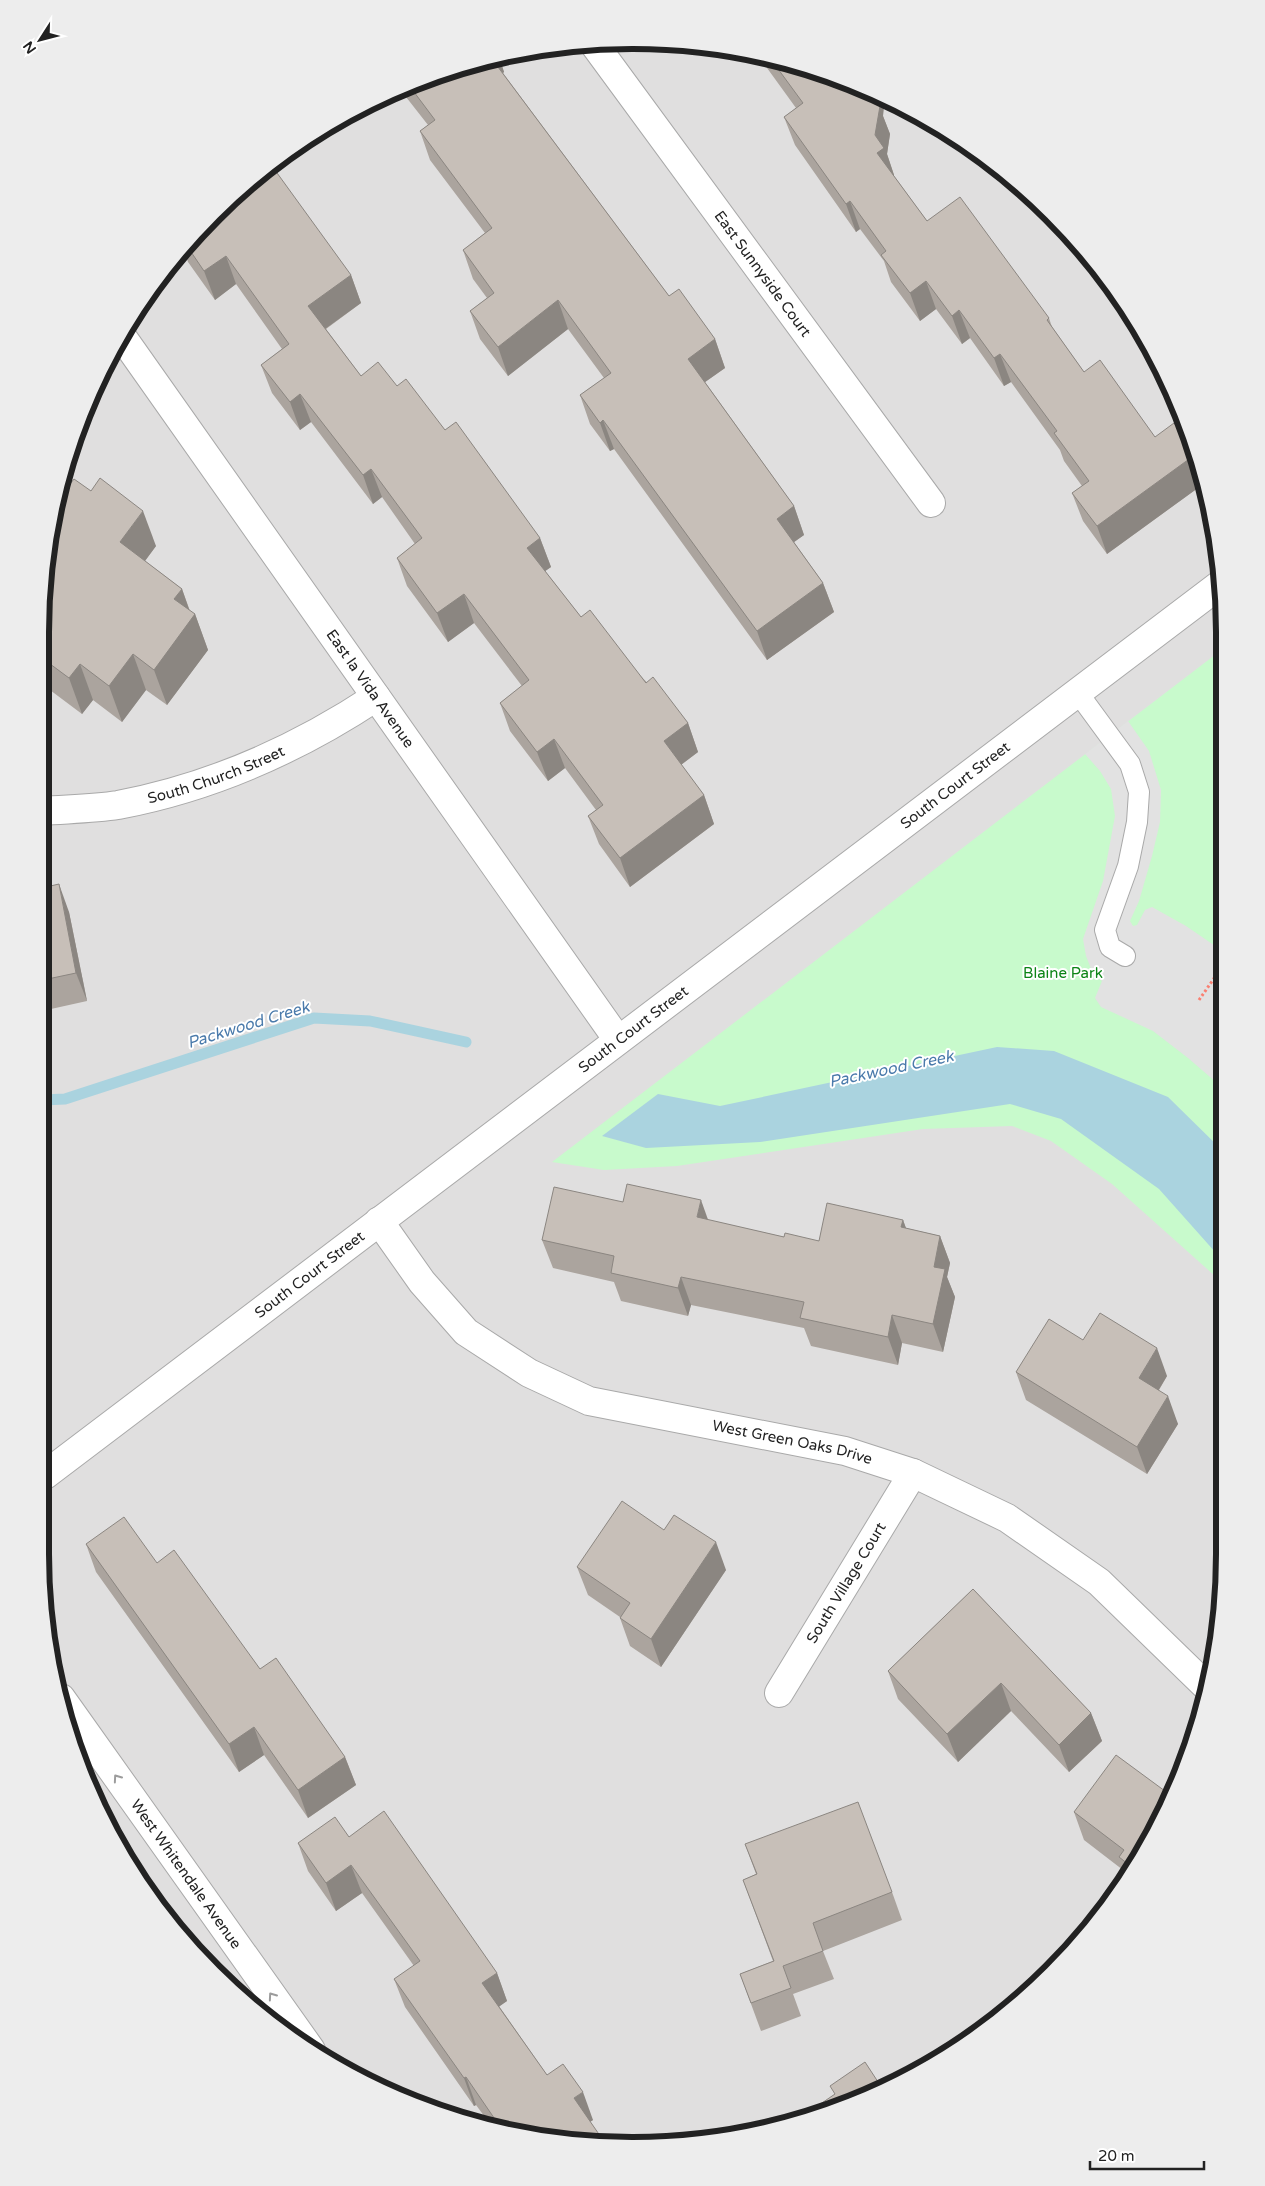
<svg xmlns="http://www.w3.org/2000/svg" width="1265" height="2186" viewBox="0 0 1265 2186" font-family="'Varela Round',sans-serif">
  <rect width="100%" height="100%" fill="#f2efe9"/>
  <path fill="#e0dfdf" d="M632,40L748,51L859,85L961,140L1052,214L1145,336L1194,442L1224,593V1593L1193,1744L1125,1882L1078,1944L993,2023L859,2101L748,2135L671,2145L555,2141L479,2126L371,2085L303,2046L214,1973L162,1914L101,1816L71,1744L45,1631L41,593L72,442L140,304L213,214L303,140L405,85L517,51Z"/>
  <path fill="#c8facc" d="M1224,648V1284L1112,1184L1051,1141L1012,1126L923,1129L677,1166L604,1170L552,1162Z"/>
  <path fill="#e2e2e2" d="M1128,721L1149,751L1161,790L1160,822L1152,856L1139,901L1130,921L1133,926L1137,925L1145,910L1152,907L1186,926L1224,952V1089L1188,1058L1153,1031L1101,1007L1095,998L1102,981L1092,971L1086,956L1083,939L1103,881L1115,816L1111,789L1100,771L1085,754Z"/>
  <path fill="#aad3df" d="M997,1047L1054,1051L1168,1097L1224,1152V1262L1159,1189L1061,1119L1010,1104L760,1142L646,1148L602,1136L658,1094L720,1106Z"/>
  <g fill="none" stroke-linecap="round" stroke-linejoin="round">
    <path stroke="#aad3df" stroke-width="11" d="M43,1100L65,1099L314,1018L370,1021L466,1042"/>
    <defs>
      <path id="service" d="M1078,693L1130,764L1139,792L1137,822L1128,866L1105,930L1110,947L1125,956"/>
      <g id="minor">
        <path id="s1" d="M594,44L931,503"/>
        <path id="s2" d="M123,338L618,1040"/>
        <path id="s3" d="M42,811C67,809 93,809 118,805C213,787 296,750 376,697"/>
        <path id="s4" d="M379,1221L422,1282L466,1332L529,1373L589,1401L845,1451L913,1473L1007,1518L1099,1582L1205,1685"/>
        <path id="s5" d="M779,1693L913,1473"/>
      </g>
      <g id="tertiary">
        <path id="s6" d="M45,1475L1222,583"/>
        <path id="s7" d="M61,1698L311,2050"/>
      </g>
    </defs>
    <use href="#service" stroke="#a9a9a9" stroke-width="22"/>
    <use href="#minor" stroke="#a9a9a9" stroke-width="30"/>
    <use href="#tertiary" stroke="#a9a9a9" stroke-width="30"/>
    <path stroke="#fa8072" stroke-width="3" stroke-dasharray="2.5 2.5" stroke-linecap="butt" d="M1199,1000L1224,964"/>
    <use href="#service" stroke="#fff" stroke-width="20"/>
    <use href="#minor" stroke="#fff" stroke-width="28"/>
    <use href="#tertiary" stroke="#fff" stroke-width="28"/>
  </g>
  <g fill="#aba49e">
    <path d="M757,54L859,85L883,116L890,134L887,154L894,175V176L927,221L1049,318L1052,327L1084,372L1155,437L1196,453L1202,485L1107,554L1083,521L1072,493L1082,486L1064,461L1060,450L1011,382L1004,386L970,338L962,344L936,309L920,321L891,282L884,261L860,229L856,232L795,145L784,117L796,108Z"/>
    <path d="M499,57L504,72L503,73L669,296L715,339L725,368L705,382L794,506L804,535L794,542L823,583L834,612L767,660L614,449L610,451L590,424L580,395L604,378L568,329L508,376L480,339L470,311L487,298L473,279L463,250L485,233L430,160L420,131L428,125L399,88L406,85Z"/>
    <path d="M213,214L351,275L361,303L326,329L361,376L397,386L445,430L540,538L551,567L545,571L581,617L688,723L698,752L681,765L704,795L714,824L630,887L599,844L588,816L596,810L565,768L548,781L510,731L500,703L522,686L474,623L448,642L407,586L397,558L415,544L382,497L373,504L311,422L300,430L272,393L261,365L282,349L236,284L215,300L188,262L184,250Z"/>
    <path d="M60,497L156,546L145,561L182,589L190,611L195,614L208,650L167,705L146,690L122,722L93,700L82,714L42,684L41,593Z"/>
    <path d="M42,888L69,912L87,1001L51,1009L43,987Z"/>
    <path d="M708,1220L784,1237L819,1241L903,1220L906,1228L940,1236L950,1263L947,1277L955,1297L943,1352L902,1343L898,1365L811,1346L804,1328L691,1305L688,1316L621,1301L614,1282L553,1268L542,1240Z"/>
    <path d="M1083,1340L1167,1376L1159,1390L1178,1424L1147,1474L1026,1400L1016,1372Z"/>
    <path d="M664,1530L726,1570L661,1667L630,1646L620,1618V1617L588,1595L577,1567Z"/>
    <path d="M86,1544L157,1563L345,1757L356,1785L308,1818L264,1755L239,1772L96,1572Z"/>
    <path d="M973,1589L1091,1713L1102,1741L1069,1772L1011,1711L958,1762L898,1699L888,1671Z"/>
    <path d="M1169,1794L1127,1879L1123,1870L1084,1840L1074,1812Z"/>
    <path d="M349,1837L497,1973L507,2001L499,2006L547,2075L593,2120L555,2141L493,2128L476,2105L474,2106L405,2007L394,1979L414,1966L362,1893L336,1911L308,1871L298,1843Z"/>
    <path d="M745,1844L892,1892L902,1920L823,1951L834,1979L793,1994L801,2016L761,2031L740,1974L773,1961L743,1880L756,1874Z"/>
  </g>
  <g fill="#8b8681">
    <path d="M499,57L504,72L496,78L489,60Z"/>
    <path d="M873,92L885,99L883,116L890,134L887,154L894,175L887,181L877,153L872,97Z"/>
    <path d="M850,201L860,229L856,232L846,204Z"/>
    <path d="M226,256L236,284L215,300L204,271Z"/>
    <path d="M351,275L361,303L318,334L308,306Z"/>
    <path d="M926,281L936,309L920,321L910,293Z"/>
    <path d="M558,300L568,329L508,376L498,347Z"/>
    <path d="M959,310L970,338L962,344L952,316Z"/>
    <path d="M715,339L725,368L698,387L688,359Z"/>
    <path d="M1000,354L1011,382L1004,386L994,358Z"/>
    <path d="M300,394L311,422L300,430L290,402Z"/>
    <path d="M603,420L614,449L610,451L600,423Z"/>
    <path d="M1196,454L1202,485L1107,554L1097,526Z"/>
    <path d="M371,469L382,497L373,504L363,475Z"/>
    <path d="M794,506L804,535L787,547L777,519Z"/>
    <path d="M143,511L156,546L133,577L120,542Z"/>
    <path d="M540,538L551,567L538,576L527,548Z"/>
    <path d="M823,583L834,612L767,660L757,631Z"/>
    <path d="M182,589L192,618L195,614L208,650L167,705L154,670L174,599Z"/>
    <path d="M464,594L474,623L448,642L437,613Z"/>
    <path d="M133,654L146,690L122,722L109,686Z"/>
    <path d="M80,664L93,700L82,714L69,678Z"/>
    <path d="M688,723L698,752L674,770L664,741Z"/>
    <path d="M554,739L565,768L548,781L537,752Z"/>
    <path d="M704,795L714,824L630,887L620,858Z"/>
    <path d="M59,884L69,912L87,1001L76,973Z"/>
    <path d="M701,1200L711,1228L697,1217Z"/>
    <path d="M903,1220L913,1248L901,1227Z"/>
    <path d="M940,1236L950,1263L947,1277L955,1297L943,1352L933,1324L934,1267Z"/>
    <path d="M681,1277L691,1305L688,1316L678,1288Z"/>
    <path d="M892,1315L902,1343L898,1365L888,1337Z"/>
    <path d="M1157,1348L1167,1376L1149,1406L1139,1378Z"/>
    <path d="M1168,1396L1178,1424L1147,1474L1137,1447Z"/>
    <path d="M716,1542L726,1570L661,1667L651,1639Z"/>
    <path d="M1001,1683L1011,1711L958,1762L947,1734Z"/>
    <path d="M1091,1713L1102,1741L1069,1772L1059,1745Z"/>
    <path d="M254,1727L264,1755L239,1772L229,1744Z"/>
    <path d="M345,1757L356,1785L308,1818L298,1790Z"/>
    <path d="M351,1865L362,1893L336,1911L326,1883Z"/>
    <path d="M497,1973L507,2001L493,2011L482,1983Z"/>
    <path d="M466,2077L476,2105L474,2106L464,2078Z"/>
    <path d="M583,2092L593,2120L584,2126L574,2098Z"/>
  </g>
  <g fill="#c7bfb8" stroke="#8b8681">
    <path d="M770,58L859,85L873,92L872,97L880,106L875,135L884,148L877,153L927,221L960,197L1049,318L1047,320L1084,372L1100,360L1155,437L1174,423L1196,454L1097,526L1072,493L1089,481L1054,433L1057,431L1000,354L994,358L959,310L952,316L926,281L910,293L881,255L886,251L850,201L846,204L784,117L803,103Z"/>
    <path d="M492,59L669,296L679,289L715,339L688,359L794,506L777,519L823,583L757,631L603,420L600,423L580,395L611,373L558,300L498,347L470,311L494,293L463,250L492,228L420,131L435,120L408,84Z"/>
    <path d="M272,166L351,275L308,306L361,376L378,362L397,386L406,379L445,430L456,422L540,538L527,548L581,617L590,610L646,683L653,677L688,723L664,741L704,795L620,858L588,816L603,805L554,739L537,752L500,703L529,680L464,594L437,613L397,558L422,538L371,469L363,475L300,394L290,402L261,365L289,344L226,256L204,271L187,246L213,214Z"/>
    <path d="M100,478L143,511L120,542L182,589L174,599L195,614L154,670L133,654L109,686L80,664L69,678L42,658L41,593L49,557L57,546L52,542L60,497L74,479L91,491Z"/>
    <path d="M59,884L76,973L43,980L42,888Z"/>
    <path d="M627,1184L701,1200L697,1217L784,1237L785,1233L819,1241L827,1203L903,1220L901,1227L940,1236L934,1267L945,1269L933,1324L892,1315L888,1337L800,1318L804,1302L681,1277L678,1288L611,1273L614,1256L542,1240L554,1187L623,1202Z"/>
    <path d="M1100,1313L1157,1348L1139,1378L1168,1396L1137,1447L1016,1372L1049,1319L1083,1340Z"/>
    <path d="M622,1501L664,1530L674,1515L716,1542L651,1639L620,1618L630,1603L577,1567Z"/>
    <path d="M124,1517L157,1563L174,1550L260,1669L276,1658L345,1757L298,1790L254,1727L229,1744L86,1544Z"/>
    <path d="M973,1589L1091,1713L1059,1745L1001,1683L947,1734L888,1671Z"/>
    <path d="M1116,1755L1169,1794L1133,1868L1119,1857L1124,1850L1074,1812Z"/>
    <path d="M858,1802L892,1892L813,1923L823,1951L783,1966L791,1988L751,2003L740,1974L774,1961L743,1880L757,1874L745,1844Z"/>
    <path d="M384,1811L497,1973L482,1983L547,2075L563,2064L583,2092L574,2098L605,2143L555,2141L503,2131L466,2077L464,2078L394,1979L420,1961L351,1865L326,1883L298,1843L335,1817L349,1837Z"/>
    <path d="M865,2062L882,2088L859,2101L797,2120L835,2094L830,2086Z"/>
    <path d="M740,2133L742,2135L735,2136Z"/>
  </g>
  <defs><path id="oneway-chevron" d="M-2-3.5L2.5 0L-2 3.5" fill="none" stroke-width="1.6" stroke-linecap="round" stroke-linejoin="round" transform="scale(1.25)"/></defs>
  <g stroke="#9c9c9c">
    <use href="#oneway-chevron" transform="translate(117 1778) rotate(-125)"/>
    <use href="#oneway-chevron" transform="translate(272 1996) rotate(-125)"/>
  </g>
  <g text-anchor="middle" stroke-width="4" stroke-linejoin="round" paint-order="stroke">
    <g font-size="15" fill="#222" stroke="#fff">
      <text dy="5" stroke="none"><textPath href="#s1" startOffset="285">East Sunnyside Court</textPath></text>
      <text dy="5" stroke="none"><textPath href="#s2" startOffset="429">East la Vida Avenue</textPath></text>
      <text dy="5" stroke="none"><textPath href="#s3" startOffset="179">South Church Street</textPath></text>
      <text dy="5" stroke="none"><textPath href="#s6" startOffset="1142">South Court Street</textPath></text>
      <text dy="5" stroke="none"><textPath href="#s6" startOffset="738">South Court Street</textPath></text>
      <text dy="5" stroke="none"><textPath href="#s6" startOffset="332">South Court Street</textPath></text>
      <text dy="5" stroke="none"><textPath href="#s4" startOffset="490">West Green Oaks Drive</textPath></text>
      <text dy="5" stroke="none"><textPath href="#s5" startOffset="129">South Village Court</textPath></text>
      <text dy="5" stroke="none"><textPath href="#s7" startOffset="216">West Whitendale Avenue</textPath></text>
    </g>
    <g font-size="15" fill="#0c8416" stroke="#fff">
      <text x="1063" y="978">Blaine Park</text>
    </g>
    <g font-size="16" font-style="italic" fill="#4a7aab" stroke="#fff">
      <text transform="translate(248 1024) rotate(-17)" y="6">Packwood Creek</text>
      <text transform="translate(891 1068) rotate(-12)" y="6">Packwood Creek</text>
    </g>
  </g>
  <path d="M0 0H1265V2186H0ZM632 49H633A583 583 0 0 1 1216 632V1554A583 583 0 0 1 633 2137H632A583 583 0 0 1 49 1554V632A583 583 0 0 1 632 49Z" fill="#ededed" fill-rule="evenodd"/>
  <path fill="none" stroke="#222" stroke-width="6" d="M632 49H633A583 583 0 0 1 1216 632V1554A583 583 0 0 1 633 2137H632A583 583 0 0 1 49 1554V632A583 583 0 0 1 632 49Z"/>
  <g transform="translate(40 40) rotate(234)" stroke="#ffffff" stroke-width="4" paint-order="stroke">
  <path d="M0-4L9 19L0 12L-9 19Z" fill="#222222"/>
  <text y="-8" font-size="14" font-weight="bold" text-anchor="middle" fill="#222222">N</text>
  </g>
  <path d="M1090 2161v8h114v-8" fill="none" stroke="#222222" stroke-width="2.5"/>
  <text x="1098" y="2161" font-size="15" fill="#222222" stroke="#ffffff" stroke-width="4" paint-order="stroke">20 m</text>
</svg>
